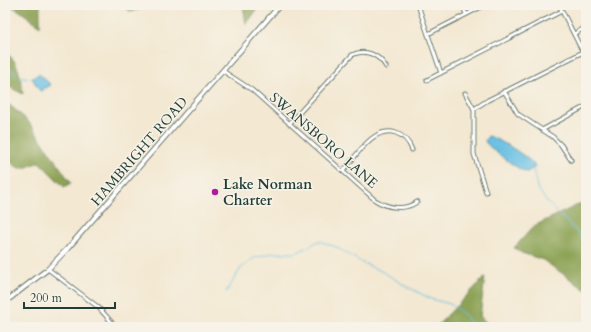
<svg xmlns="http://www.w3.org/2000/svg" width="591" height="332" viewBox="0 0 591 332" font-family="Cardo,serif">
  <rect width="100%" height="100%" fill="#f7f3e8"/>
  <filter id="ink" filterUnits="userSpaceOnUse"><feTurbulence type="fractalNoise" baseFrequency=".025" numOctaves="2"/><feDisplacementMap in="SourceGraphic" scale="8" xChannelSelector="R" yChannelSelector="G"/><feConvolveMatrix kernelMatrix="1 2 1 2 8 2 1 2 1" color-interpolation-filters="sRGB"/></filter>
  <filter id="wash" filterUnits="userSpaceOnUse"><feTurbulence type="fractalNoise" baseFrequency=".012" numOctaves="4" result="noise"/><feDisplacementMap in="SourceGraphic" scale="16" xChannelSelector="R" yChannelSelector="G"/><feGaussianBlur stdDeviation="0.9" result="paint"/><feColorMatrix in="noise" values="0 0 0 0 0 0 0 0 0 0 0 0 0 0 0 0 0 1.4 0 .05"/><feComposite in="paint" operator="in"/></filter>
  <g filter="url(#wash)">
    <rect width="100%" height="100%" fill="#f3e8d1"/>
    <g fill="#8ca354" stroke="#567044">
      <path d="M9,5H40V26L20,11Z"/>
      <path d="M119,5H148L132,12Z"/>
      <path d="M243,5H260L246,25Z"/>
      <path d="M5,53C20,60 20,79 23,94L5,85Z"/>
      <path d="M5,101L28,121L71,183L64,187L39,162C20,170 20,172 5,156Z"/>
      <path d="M586,201V290L543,260L522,253L514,248L534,226Z"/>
      <path d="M485,277L480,316L491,327H464L458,322L449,323L445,327H436Z"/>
    </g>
    <g fill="#67c1e4" stroke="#437f8c">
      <path d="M39,74L51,85L40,91L32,78Z"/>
      <path d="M488,136C497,138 533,159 535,167L527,172C523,173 487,147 485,141Z"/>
    </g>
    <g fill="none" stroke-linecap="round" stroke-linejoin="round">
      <g stroke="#67c1e4" stroke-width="1">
        <path d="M5,61L16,76L32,78"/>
        <path d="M533,169L537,187L546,201L578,233L586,245"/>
        <path d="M226,292L241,268L254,258L272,253H296L319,241L336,247L361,262L383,272L406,286L431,299L450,304L464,314L475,327"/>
      </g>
    </g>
  </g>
  <g filter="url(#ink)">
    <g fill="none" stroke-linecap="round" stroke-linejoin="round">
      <defs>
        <g id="minor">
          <path d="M418,5L441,73"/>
          <path d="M462,5L466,14"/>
          <path d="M559,5L586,58"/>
          <path d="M428,34L485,5"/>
          <path d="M574,34L586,27"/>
          <path d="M223,71L252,90L375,200C388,208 404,211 417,202"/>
          <path d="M427,80L562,11"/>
          <path d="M504,91L518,114L553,137L561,145L571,160"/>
          <path d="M465,93L474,109V154L486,192"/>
          <path d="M474,109L488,100L583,52"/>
          <path d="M289,124L352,55C365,48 379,55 386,67"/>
          <path d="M542,130L586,106"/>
          <path d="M343,171C356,157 373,125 396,133C405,136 409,142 412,150"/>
          <path d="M48,269L98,307L116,327"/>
        </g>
        <path id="secondary" d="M5,302L48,269L68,248L280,5"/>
      </defs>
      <use href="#minor" stroke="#69796b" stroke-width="5"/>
      <use href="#secondary" stroke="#69796b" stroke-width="6"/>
      <use href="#minor" stroke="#fff" stroke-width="3"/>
      <use href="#secondary" stroke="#fff" stroke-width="4"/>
    </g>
  </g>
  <circle fill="#b5179e" stroke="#f7f3e8" stroke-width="1.5" cx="215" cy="192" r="4"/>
  <g text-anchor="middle" stroke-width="3" stroke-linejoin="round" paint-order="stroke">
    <g font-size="14" fill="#1f3d34" stroke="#f7f3e8">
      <text transform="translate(324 140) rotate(41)" y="5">SWANSBORO LANE</text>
      <text transform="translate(139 151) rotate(-49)" y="5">HAMBRIGHT ROAD</text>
    </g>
    <g font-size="14" font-weight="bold" fill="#1f3d34" stroke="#f7f3e8" text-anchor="start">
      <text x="223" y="189">Lake Norman<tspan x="223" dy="16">Charter</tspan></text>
    </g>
  </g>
  <rect width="591" height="332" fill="none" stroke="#f7f3e8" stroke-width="20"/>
  <path d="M24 302v6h91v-6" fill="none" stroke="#1f3d34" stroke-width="2"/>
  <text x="30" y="302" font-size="12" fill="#1f3d34" stroke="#f7f3e8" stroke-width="3" paint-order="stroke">200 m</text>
</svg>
